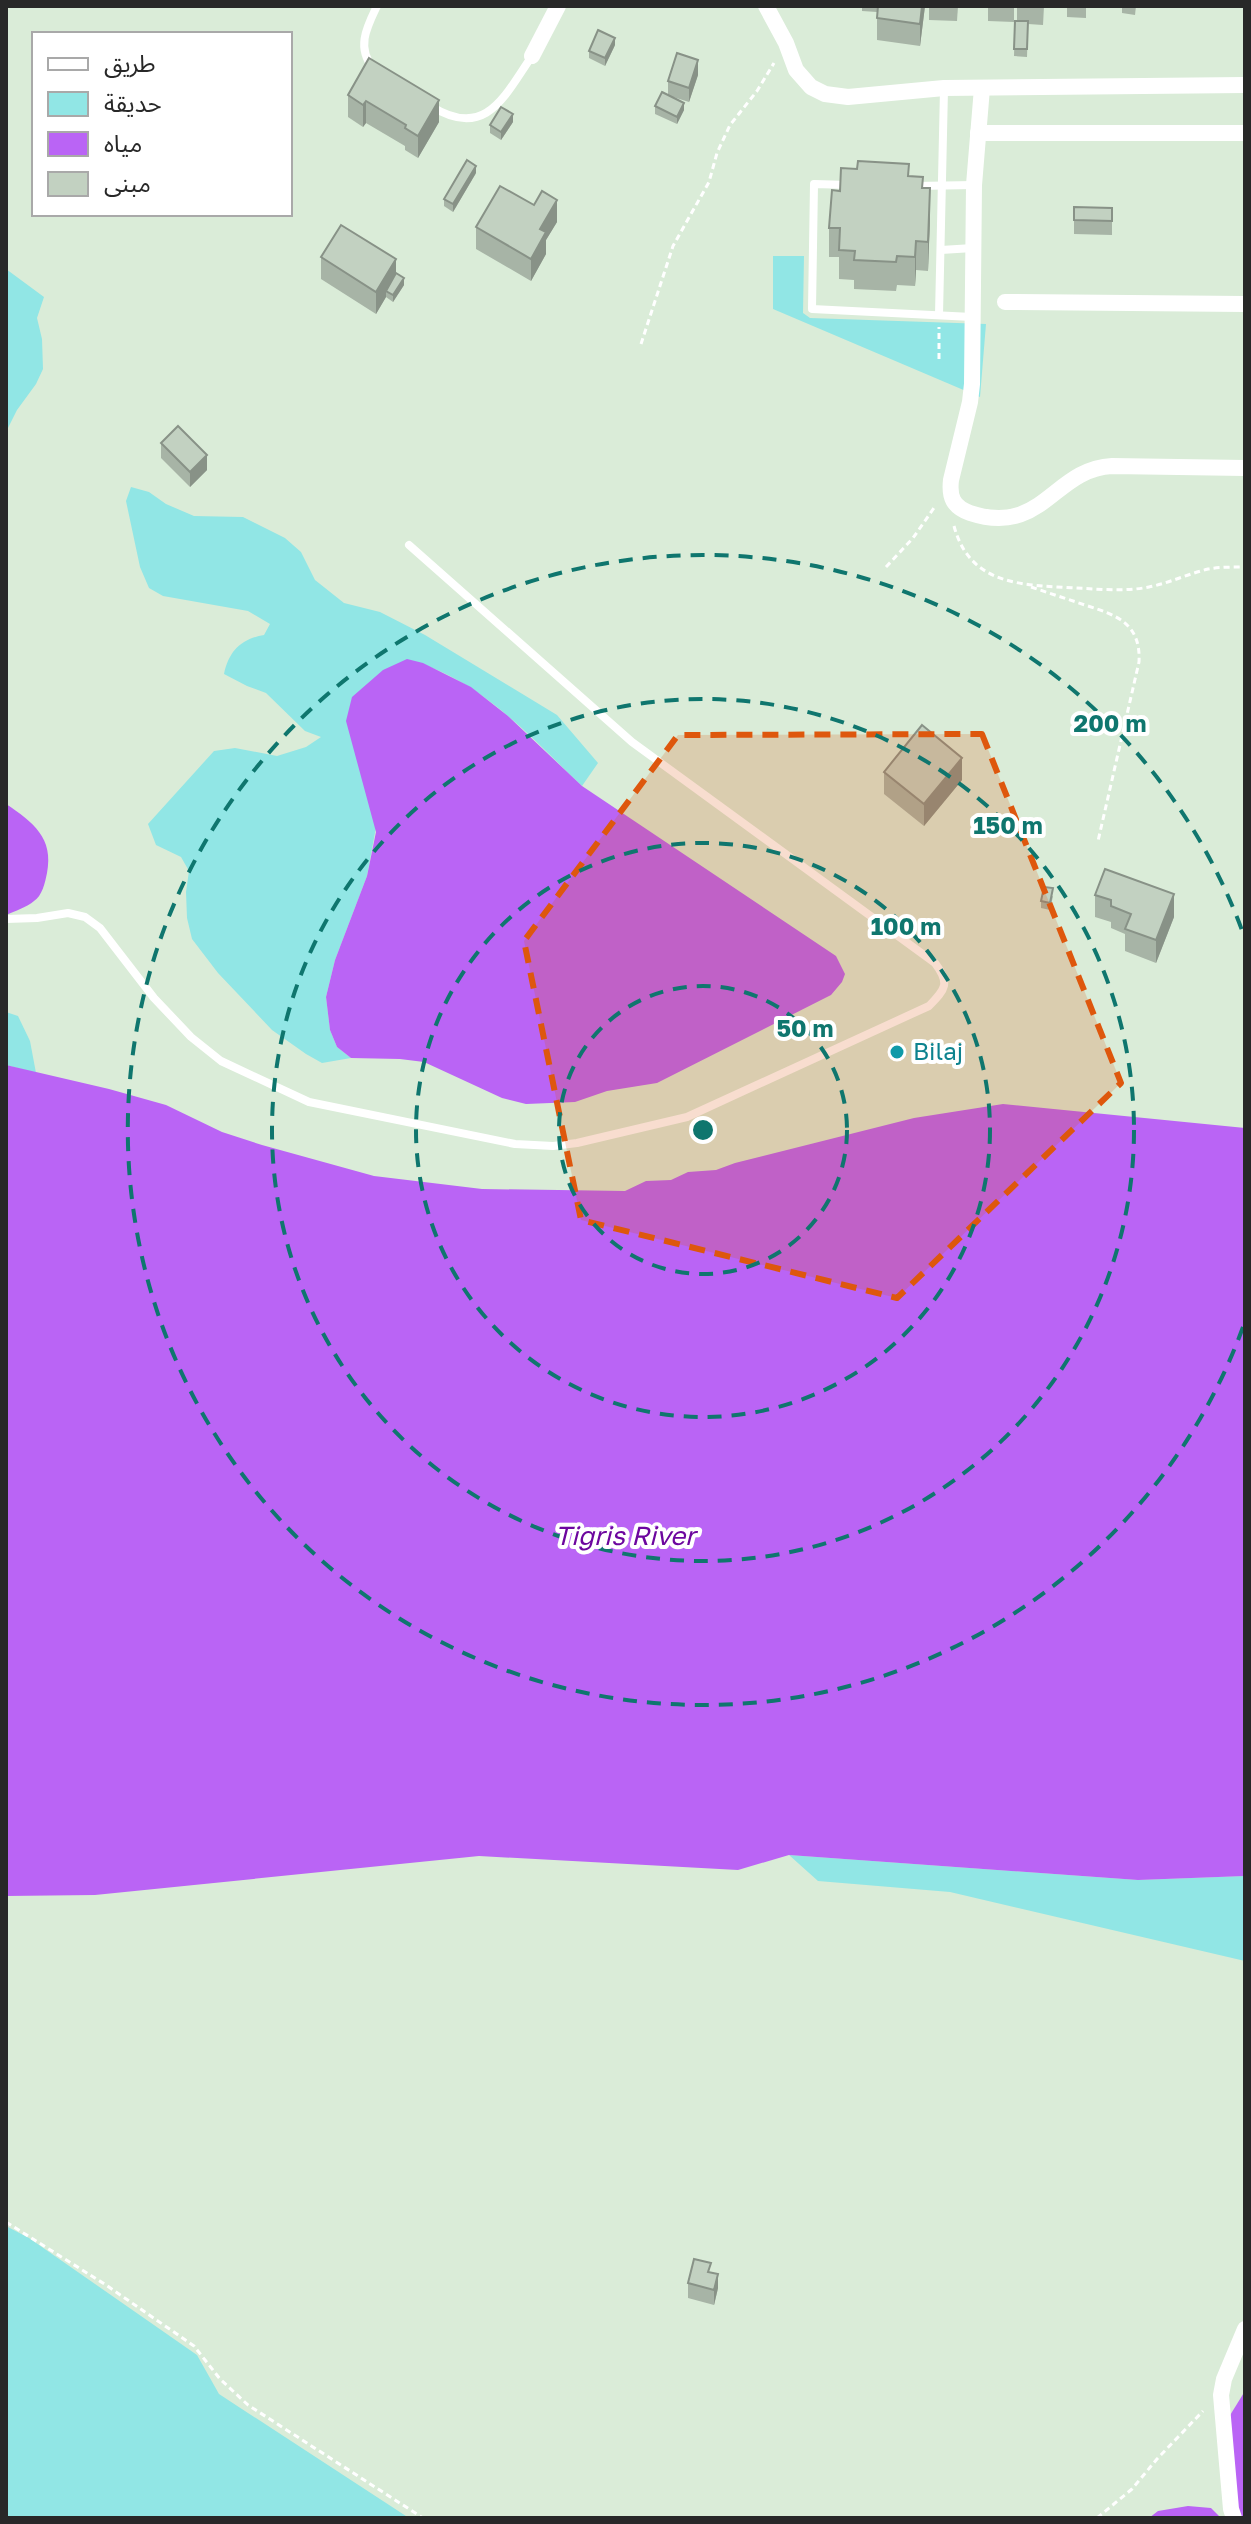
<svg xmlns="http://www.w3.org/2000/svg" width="1251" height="2524" viewBox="0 0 1251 2524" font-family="'Golos Text','Noto Sans Arabic',sans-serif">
  <rect width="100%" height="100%" fill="#daecd8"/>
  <g fill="#91e6e5">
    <path d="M773,256H804L803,313L810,318L986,324L980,397L773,309Z"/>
    <path d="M6,269L44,297L37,318L42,339L43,369L36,384L17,410L6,432Z"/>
    <path d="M131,487L149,492L166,504L194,516L243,517L285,538L301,552L315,580L344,603L380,612L425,635L557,715L598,763L582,786C530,737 479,677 407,660L367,876L335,960L326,997L330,1030L337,1047L351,1058L322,1063L306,1054L272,1030L218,973L192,939L187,918L186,892L189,871L181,857L156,845L148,824L214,751L235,748L277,756L306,747L321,737L305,731L266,693L247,686L224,674C229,651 241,639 264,635L270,624L248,611L163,596L149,588L140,567L126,501Z"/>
    <path d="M6,1012L18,1016L30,1041L36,1073L6,1065Z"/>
    <path d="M789,1855L1138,1880L1245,1876V1961L950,1892L818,1881Z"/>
    <path d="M6,2226L29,2238L197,2355L219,2394L409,2518H6Z"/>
  </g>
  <g fill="#ba64f5">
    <path d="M407,659L423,663L471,687L508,716L582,786L836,956L845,974L842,982L831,995L657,1083L607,1091L575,1102L526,1104L502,1098L424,1062L400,1059L351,1058L337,1047L330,1030L326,997L335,960L367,876L376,832L346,721L352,697L383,670Z"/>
    <path d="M6,804C33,822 54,838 47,873C45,883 42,896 34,901C27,907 15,911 6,915Z"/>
    <path d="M6,1065L109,1089L166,1105L222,1132L262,1145L374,1176L482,1189L625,1191L646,1181L671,1180L688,1172L716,1170L735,1163L914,1118L1003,1104L1245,1128V1876L1138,1880L789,1855L738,1870L479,1856L95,1895L6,1896Z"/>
    <path d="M1245,2391V2518H1235L1224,2425Z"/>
    <path d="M1188,2506L1211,2508L1221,2518H1149L1158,2511Z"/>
  </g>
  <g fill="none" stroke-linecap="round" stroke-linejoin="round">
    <g stroke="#fff" stroke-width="3" stroke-dasharray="6 4" stroke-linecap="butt">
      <path d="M641,344L673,246L709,182L717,153L730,125L757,91L774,63"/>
      <path d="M939,359V327"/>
      <path d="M954,526C970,586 1023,585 1075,588C1099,589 1124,592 1149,587C1169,583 1188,574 1208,569C1219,567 1233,567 1245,567"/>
      <path d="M886,567L913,538L936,505"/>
      <path d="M1031,587C1049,593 1067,599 1085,605C1116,615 1141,623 1139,662L1098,841"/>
      <path d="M6,2222L106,2285L194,2346L220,2379L248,2405L423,2518"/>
      <path d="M1097,2518L1132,2489L1157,2459L1203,2411"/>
    </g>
    <g stroke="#fff" stroke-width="8">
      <path d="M373,68C356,47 367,27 377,6"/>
      <path d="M431,106C486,141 505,95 532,56"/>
      <path d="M849,185L814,184L812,309L972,317"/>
      <path d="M915,186L974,185"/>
      <path d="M941,250L973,248"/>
      <path d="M939,315L944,89"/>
      <path d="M6,919L37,918L68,913L85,917L100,928L154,998L191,1037L221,1061L309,1102L515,1144L553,1146L577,1143L687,1117L929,1006C946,989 950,983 935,963L632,742L409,545"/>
    </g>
    <g stroke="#fff" stroke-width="16">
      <path d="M766,6L786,43L796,70L811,87L825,94L848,97L944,88L1245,85"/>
      <path d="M532,56L558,6"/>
      <path d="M982,88L974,185L972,384L970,402L951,480C949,497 953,507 970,513C1043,537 1053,469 1112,466L1245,468"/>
      <path d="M978,133H1245"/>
      <path d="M1005,302L1245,304"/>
      <path d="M1234,2518L1231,2509L1221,2395L1224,2379L1245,2329"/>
    </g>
  </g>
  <g fill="#a7b4a6">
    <path d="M862,6H925L920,46L877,40V12L862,11Z"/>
    <path d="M929,6H958L957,21L929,20Z"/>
    <path d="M988,6H1014V22L988,21Z"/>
    <path d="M1017,6H1044L1043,25L1028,24L1027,57L1014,56L1015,21H1017Z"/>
    <path d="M1049,6H1086V18L1067,17V7Z"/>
    <path d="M1122,6H1136L1135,15L1122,13Z"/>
    <path d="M615,45L605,66L589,58V51Z"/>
    <path d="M698,75L689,102L670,96L684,110L677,124L655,114V106L668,95V81Z"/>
    <path d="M348,95L439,122L418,158L405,150V146L366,123L363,127L348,117Z"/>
    <path d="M513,122L501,140L490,133V125Z"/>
    <path d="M857,169L909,176L923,188L930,217L928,271L916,270L915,286L897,285L896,291L854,289V280L839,279V257H829V228L840,191Z"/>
    <path d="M476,173L453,212L444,206V199Z"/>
    <path d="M1074,207L1112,208V235L1074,234Z"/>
    <path d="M557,222L546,240V254L531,281L476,249V227Z"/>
    <path d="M321,257L396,273L404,285L393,302L386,297L376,314L321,279Z"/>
    <path d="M161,443L207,470L190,487L161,458Z"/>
    <path d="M884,772L962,780L924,826L884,794Z"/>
    <path d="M1095,895L1174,917L1156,963L1125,951V934L1111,928V922L1095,917Z"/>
    <path d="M1053,896L1050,910L1041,908V901Z"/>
    <path d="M711,2272L718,2288L714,2305L688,2298V2283Z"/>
  </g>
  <g fill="#889287">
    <path d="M922,6H925L920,46V24Z"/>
    <path d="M615,38V45L605,66V58Z"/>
    <path d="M698,60V75L689,102V88Z"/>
    <path d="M439,100V122L418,158V136Z"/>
    <path d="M366,101V123L363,127V105Z"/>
    <path d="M684,103V110L677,124V117Z"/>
    <path d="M513,114V122L501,140V132Z"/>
    <path d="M476,166V173L453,212V204Z"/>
    <path d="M930,188V217L928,271V242Z"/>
    <path d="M557,200V222L546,240V254L531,281V259L540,229Z"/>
    <path d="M916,241V270L915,286V257Z"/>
    <path d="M396,259V281L386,291V297L376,314V292Z"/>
    <path d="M404,278V285L393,302V295Z"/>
    <path d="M207,455V470L190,487V472Z"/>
    <path d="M962,758V780L924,826V804Z"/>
    <path d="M1174,894V917L1156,963V940Z"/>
    <path d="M718,2274V2288L714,2305V2290Z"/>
  </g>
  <g fill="#c2d1c1" stroke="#889287" stroke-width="2">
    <path d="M878,6H922L920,24L877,18Z"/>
    <path d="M1015,21H1028L1027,49H1014Z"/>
    <path d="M598,30L615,38L605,58L589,51Z"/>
    <path d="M677,53L698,60L689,88L668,81Z"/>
    <path d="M369,58L439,100L418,136L405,128L406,125L366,101L363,105L348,95Z"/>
    <path d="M662,92L684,103L677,117L655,106Z"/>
    <path d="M501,107L513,114L501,132L490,125Z"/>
    <path d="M467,160L476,166L453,204L444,199Z"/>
    <path d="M858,161L909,164L908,176L923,177L922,188H930L928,242L916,241L915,257L897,256L896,262L854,260L855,251L839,250L840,228H829L832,190L840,191L841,168L857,169Z"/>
    <path d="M500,186L534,205L542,191L557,200L540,229L546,232L531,259L476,227Z"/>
    <path d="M1074,207L1112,208V221L1074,220Z"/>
    <path d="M341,225L396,259L376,292L321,257Z"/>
    <path d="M396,273L404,278L393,295L386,291Z"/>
    <path d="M178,426L207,455L190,472L161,443Z"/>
    <path d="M922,725L962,758L924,804L884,772Z"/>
    <path d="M1105,869L1174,894L1156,940L1125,929L1131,914L1111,906V900L1095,895Z"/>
    <path d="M1044,887L1053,888L1050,903L1041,901Z"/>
    <path d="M694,2259L711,2263L708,2272L718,2274L714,2290L688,2283Z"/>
  </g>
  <path fill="#de570d" fill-opacity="0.2" stroke="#de570d" stroke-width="6" stroke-dasharray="16 10" stroke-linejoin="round" d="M982,734L1121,1083L897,1298L581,1220L524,941L678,735Z"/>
  <g fill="none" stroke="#0f766e" stroke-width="4" stroke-dasharray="14 10">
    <circle cx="703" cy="1130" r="144"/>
    <circle cx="703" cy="1130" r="287"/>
    <circle cx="703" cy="1130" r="431"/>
    <path d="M1243 1327A575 575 0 1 1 1243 933"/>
  </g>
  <circle fill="#0f9aa8" stroke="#fff" stroke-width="3" cx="897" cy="1052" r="8"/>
  <g text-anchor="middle" stroke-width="8" stroke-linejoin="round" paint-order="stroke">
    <g font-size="24" fill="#0d838f" stroke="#fff" text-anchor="start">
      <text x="913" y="1060">Bilaj</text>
    </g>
    <g font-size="26" font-style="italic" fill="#6c069e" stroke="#fff">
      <text x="625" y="1545">Tigris River</text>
    </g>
  </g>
  <circle cx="703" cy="1130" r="12" fill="#0f766e" stroke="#fff" stroke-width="4"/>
  <g font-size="24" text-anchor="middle" font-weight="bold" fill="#0f766e" stroke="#fff" stroke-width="8" stroke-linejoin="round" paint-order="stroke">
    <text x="1110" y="732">200 m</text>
    <text x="1008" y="834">150 m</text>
    <text x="906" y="935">100 m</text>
    <text x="805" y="1037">50 m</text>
  </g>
  <rect width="1251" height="2524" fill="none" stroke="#282828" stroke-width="16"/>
  <rect x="32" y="32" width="260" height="184" fill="#ffffff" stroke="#a9a9a9" stroke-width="2"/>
  <rect x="48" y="58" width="40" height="12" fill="#ffffff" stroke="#a9a9a9" stroke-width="2"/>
  <text x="104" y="72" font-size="24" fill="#282828">طريق</text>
  <rect x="48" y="92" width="40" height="24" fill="#91e6e5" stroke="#a9a9a9" stroke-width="2"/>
  <text x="104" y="112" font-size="24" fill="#282828">حديقة</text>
  <rect x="48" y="132" width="40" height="24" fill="#ba64f5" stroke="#a9a9a9" stroke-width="2"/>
  <text x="104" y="152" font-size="24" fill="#282828">مياه</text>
  <rect x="48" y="172" width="40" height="24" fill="#c2d1c1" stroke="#a9a9a9" stroke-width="2"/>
  <text x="104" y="192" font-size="24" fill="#282828">مبنى</text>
</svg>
